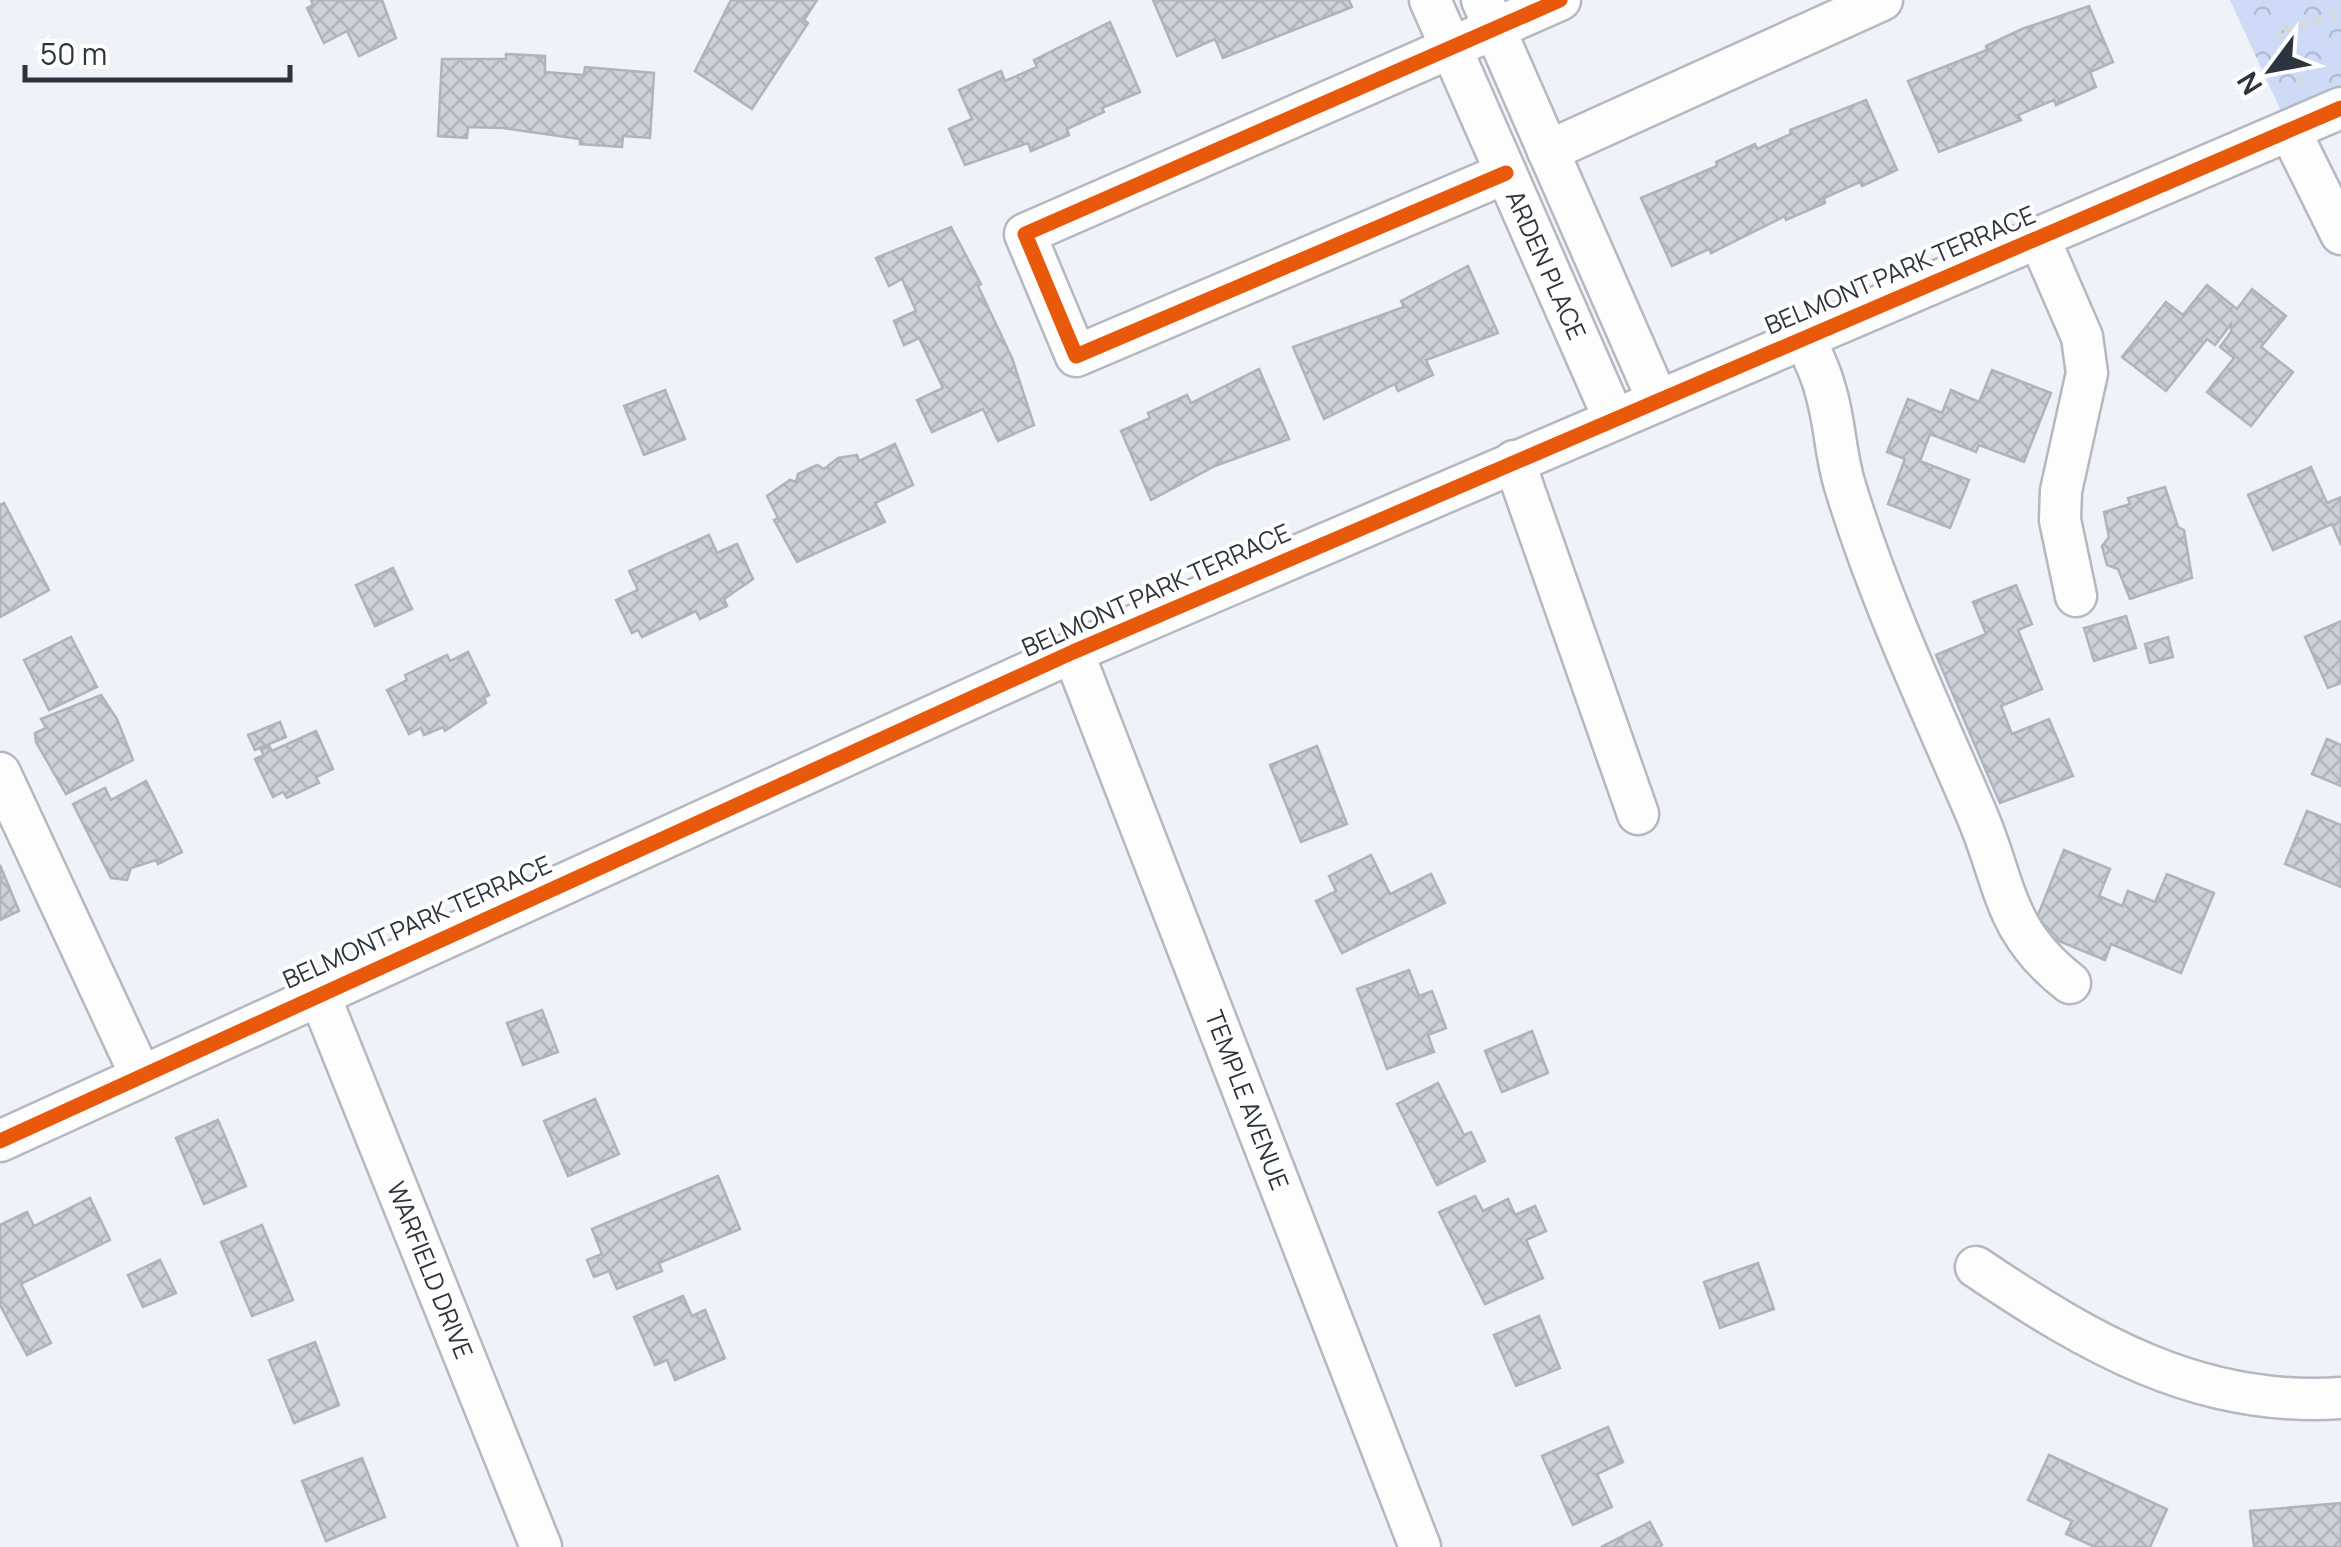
<svg xmlns="http://www.w3.org/2000/svg" width="2341" height="1547" viewBox="0 0 2341 1547" font-family="Manrope,sans-serif">
  <defs>
    <pattern id="park-crowns" width="20" height="18" patternUnits="userSpaceOnUse" patternTransform="scale(2.5)"><rect width="20" height="18" fill="#cedbf7"/><path d="M2 6a3 3 0 1 1 6 0M12 15a3 3 0 1 1 6 0" fill="none" stroke="#b1bdd5"/></pattern>
    <pattern id="building-cross-hatch" width="8" height="8" patternUnits="userSpaceOnUse" patternTransform="scale(2.5)"><rect width="8" height="8" fill="#cdd2da"/><path d="M0 0l8 8M0 8l8-8" fill="none" stroke="#b0b5bc"/></pattern>
  </defs>
  <rect width="100%" height="100%" fill="#eff2f9"/>
  <path fill="url(#park-crowns)" d="M2230,0H2341V108L2291,133Z"/>
  <g fill="url(#building-cross-hatch)" stroke="#afb3bb" stroke-width="2.5">
    <path d="M311,0H382L396,38L359,56L347,31L324,43L307,8L313,5Z"/>
    <path d="M731,0H817L804,20L808,23L752,109L695,71Z"/>
    <path d="M1153,0H1349L1352,7L1223,58L1215,39L1177,56Z"/>
    <path d="M2089,6L2113,62L2090,72L2096,87L2056,105L2054,100L2018,115L2021,120L1939,152L1908,81L1987,50L1986,46L2022,29Z"/>
    <path d="M1110,22L1140,92L1102,108L1104,112L1067,129L1069,135L1031,151L1028,143L965,165L949,129L972,119L959,90L1001,71L1005,81L1037,67L1034,60Z"/>
    <path d="M506,54L545,56V72L584,75L585,67L654,73L650,138L623,136L622,147L580,144V139L503,128L468,127L467,138L438,136L442,59H506Z"/>
    <path d="M1866,100L1897,170L1862,186L1860,182L1824,198L1825,203L1786,220L1785,216L1711,253L1709,249L1672,266L1641,198L1717,166L1716,162L1755,144L1757,149L1791,134L1790,130Z"/>
    <path d="M951,227L981,284L978,286L1012,358L1034,425L998,441L983,409L932,432L917,400L943,388L919,338L904,345L894,321L916,311L902,279L889,286L876,258Z"/>
    <path d="M1468,266L1498,333L1426,360L1433,375L1398,391L1395,384L1324,419L1293,347L1404,307L1401,301Z"/>
    <path d="M2207,285L2237,309L2252,289L2286,316L2261,347L2293,372L2251,426L2207,392L2234,358L2220,347L2231,332V324L2215,345L2207,339L2166,391L2122,357L2166,302L2183,315Z"/>
    <path d="M1259,369L1289,439L1215,466L1151,500L1121,431L1150,418L1148,413L1187,395L1191,403Z"/>
    <path d="M1992,370L2051,393L2024,462L1979,445L1976,452L1930,434L1920,461L1969,480L1950,528L1888,504L1905,459L1887,452L1908,399L1942,413L1951,390L1979,402Z"/>
    <path d="M665,390L685,439L644,455L624,406Z"/>
    <path d="M895,444L913,485L875,503L885,522L797,562L774,520L778,518L767,496L790,480L796,482L798,474L817,465L824,469L838,458L857,455L859,461Z"/>
    <path d="M2311,467L2327,503L2341,497V545L2332,524L2273,550L2248,495Z"/>
    <path d="M2165,487L2178,527L2184,530L2192,578L2130,599L2118,569L2107,565L2102,546L2109,537L2104,512L2130,504L2128,498Z"/>
    <path d="M4,503L49,590L0,617V505Z"/>
    <path d="M709,535L717,553L737,544L753,579L724,599L727,606L700,619L696,611L642,637L638,630L632,633L616,600L638,590L629,571Z"/>
    <path d="M393,568L412,609L375,626L356,585Z"/>
    <path d="M2016,585L2032,624L2018,630L2042,689L2001,706L2012,734L2049,719L2073,776L2000,803L1936,655L1986,634L1973,602Z"/>
    <path d="M2126,616L2136,648L2094,661L2084,628Z"/>
    <path d="M2341,621V683L2328,688L2305,637Z"/>
    <path d="M71,637L97,687L49,710L24,660Z"/>
    <path d="M2168,637L2173,657L2150,663L2145,644Z"/>
    <path d="M468,652L489,695L484,698L486,703L445,731L443,727L424,735L421,728L409,734L387,690L407,680L405,675L447,655L450,661Z"/>
    <path d="M101,695L117,719L133,760L66,794L36,742L35,733L46,728L41,719Z"/>
    <path d="M280,722L286,737L255,750L248,735Z"/>
    <path d="M316,731L333,769L316,777L319,783L287,798L283,792L273,797L255,759L264,755L261,750L269,746L272,751Z"/>
    <path d="M2327,739L2341,745V786L2312,774Z"/>
    <path d="M1317,746L1347,824L1301,842L1270,765Z"/>
    <path d="M146,781L182,852L158,864L156,860L131,868L127,880L111,878L73,804L105,788L111,800Z"/>
    <path d="M2307,811L2341,825V887L2285,864Z"/>
    <path d="M2064,850L2110,869L2099,896L2122,906L2128,891L2155,902L2167,874L2214,893L2181,973L2111,944L2105,960L2032,930Z"/>
    <path d="M1371,855L1390,894L1431,874L1445,903L1342,953L1316,901L1336,891L1329,876Z"/>
    <path d="M0,865L19,911L0,920Z"/>
    <path d="M1409,970L1419,996L1432,991L1446,1028L1428,1035L1434,1052L1387,1069L1357,989Z"/>
    <path d="M542,1010L558,1052L523,1065L507,1023Z"/>
    <path d="M1532,1031L1548,1073L1502,1092L1485,1051Z"/>
    <path d="M1438,1083L1464,1135L1471,1132L1485,1161L1437,1185L1397,1104Z"/>
    <path d="M595,1099L619,1154L568,1176L544,1121Z"/>
    <path d="M218,1120L246,1186L204,1204L176,1138Z"/>
    <path d="M718,1176L740,1229L659,1263L662,1271L617,1289L609,1271L594,1277L587,1260L602,1254L592,1229Z"/>
    <path d="M1475,1196L1483,1211L1508,1199L1515,1215L1535,1206L1546,1231L1526,1240L1543,1278L1485,1304L1439,1212Z"/>
    <path d="M90,1198L110,1240L21,1284L51,1343L27,1355L0,1305V1225L27,1212L34,1226Z"/>
    <path d="M262,1225L293,1300L252,1316L221,1242Z"/>
    <path d="M160,1260L176,1293L143,1307L128,1275Z"/>
    <path d="M1758,1263L1774,1309L1720,1328L1704,1282Z"/>
    <path d="M683,1296L692,1316L705,1310L725,1358L675,1380L667,1360L655,1365L634,1317Z"/>
    <path d="M1539,1316L1560,1368L1516,1386L1494,1335Z"/>
    <path d="M315,1342L339,1405L294,1423L269,1360Z"/>
    <path d="M1608,1427L1623,1462L1597,1474L1612,1507L1573,1525L1542,1456Z"/>
    <path d="M2049,1455L2167,1509L2150,1547H2095L2066,1534L2072,1521L2028,1500Z"/>
    <path d="M362,1458L385,1517L326,1541L302,1481Z"/>
    <path d="M2341,1503V1547H2254L2250,1511Z"/>
    <path d="M1650,1522L1662,1545L1659,1547H1601Z"/>
  </g>
  <g fill="none" stroke-linecap="round" stroke-linejoin="round">
    <defs>
      <g id="minor">
        <path d="M1430,0L1614,419"/>
        <path d="M1482,0L1658,401"/>
        <path d="M2291,133L2341,234"/>
        <path d="M1548,151L1882,0"/>
        <path d="M1506,173L1076,356L1025,234L1560,0"/>
        <path d="M2039,238L2082,337L2087,373L2061,491L2060,520L2076,596"/>
        <path d="M1805,339C1812,355 1821,372 1825,389C1835,420 1835,454 1845,486C1879,598 1930,706 1976,813C2007,885 2002,930 2070,983"/>
        <path d="M1514,461L1638,814"/>
        <path d="M1073,652L1420,1547"/>
        <path d="M0,773L140,1074"/>
        <path d="M319,994L541,1547"/>
        <path d="M0,1141L1073,652L2341,108"/>
        <path d="M1976,1267C2089,1343 2199,1408 2341,1398"/>
      </g>
    </defs>
    <use href="#minor" stroke="#b4b8c0" stroke-width="45"/>
    <path stroke="#d6d8da" stroke-width="6" stroke-dasharray="8 8" stroke-linecap="butt" d="M2303,84L2278,32L2341,13"/>
    <use href="#minor" stroke="#fdfdfe" stroke-width="40"/>
    <defs>
      <g id="cycleway">
        <path d="M1506,173L1076,356L1025,234L1560,0"/>
        <path d="M0,1141L1073,652L2341,108"/>
      </g>
    </defs>
    <use href="#cycleway" stroke="#fefefe" stroke-width="21"/>
    <use href="#cycleway" stroke="#e8590c" stroke-width="15"/>
  </g>
  <g text-anchor="middle" stroke-width="8" stroke-linejoin="round" paint-order="stroke">
    <g font-size="25" fill="#2e343f" stroke="#fefefe">
      <text transform="translate(1546 265) rotate(66)" y="9">ARDEN PLACE</text>
      <text transform="translate(1900 270) rotate(-23)" y="9">BELMONT PARK TERRACE</text>
      <text transform="translate(1156 590) rotate(-24)" y="9">BELMONT PARK TERRACE</text>
      <text transform="translate(417 922) rotate(-24)" y="9">BELMONT PARK TERRACE</text>
      <text transform="translate(1247 1100) rotate(69)" y="9">TEMPLE AVENUE</text>
      <text transform="translate(430 1270) rotate(68)" y="9">WARFIELD DRIVE</text>
    </g>
  </g>
  <g transform="translate(2271 70) rotate(238)" stroke="#fefefe" stroke-width="8" paint-order="stroke">
  <path d="M0-8L18 38L0 25L-18 38Z" fill="#2e343f"/>
  <text y="-15" font-size="28" font-weight="bold" text-anchor="middle" fill="#2e343f">N</text>
  </g>
  <path d="M25 65v15h265v-15" fill="none" stroke="#2e343f" stroke-width="5"/>
  <text x="40" y="65" font-size="30" fill="#2e343f" stroke="#fefefe" stroke-width="8" paint-order="stroke">50 m</text>
</svg>
